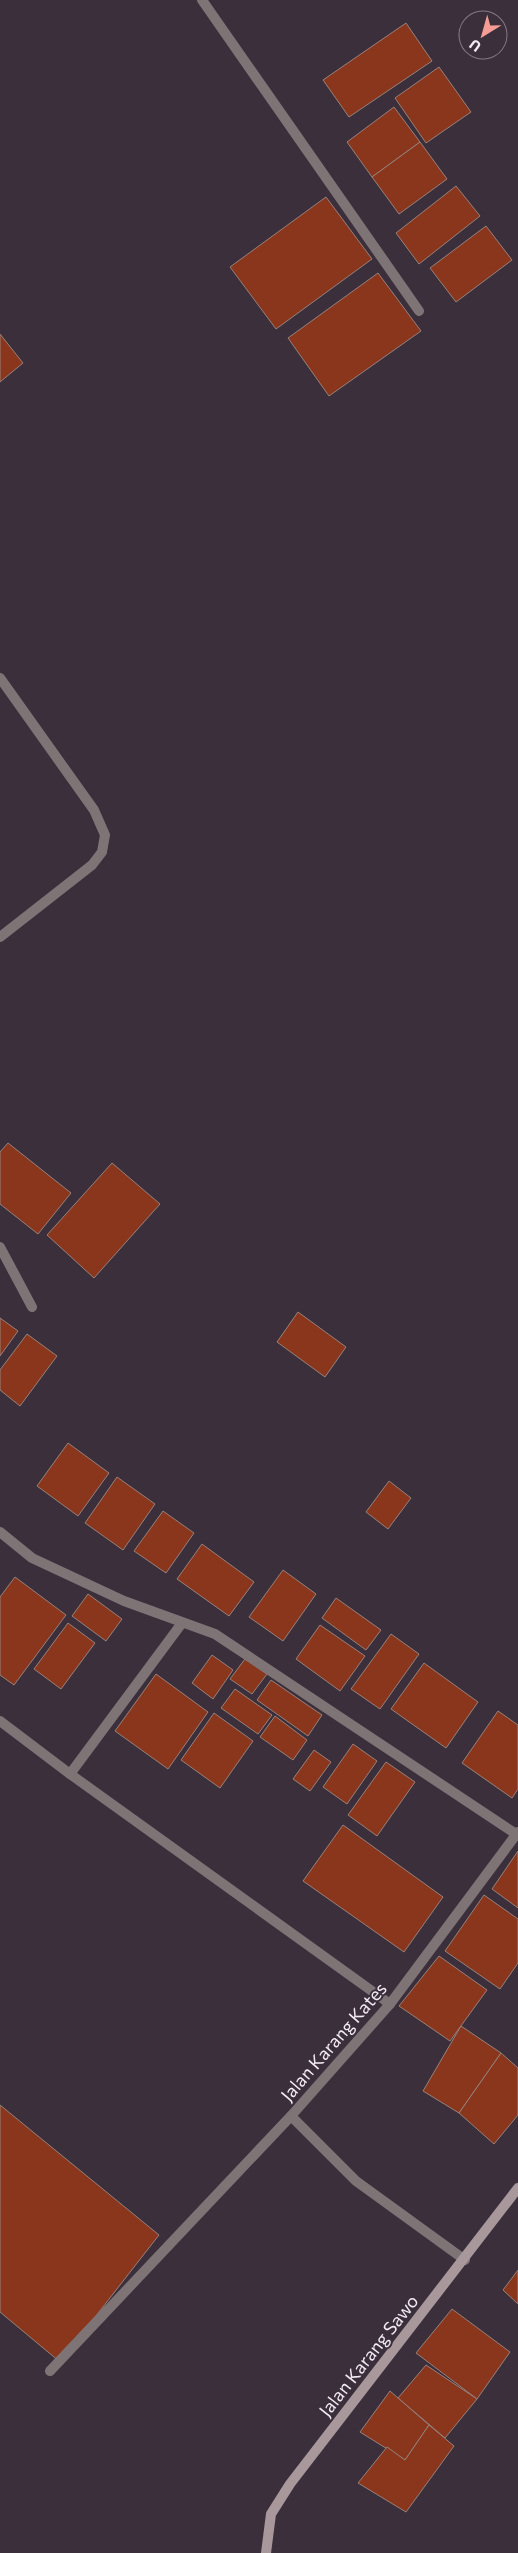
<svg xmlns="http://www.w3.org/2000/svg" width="518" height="2553" viewBox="0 0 518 2553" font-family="Commissioner,sans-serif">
  <rect width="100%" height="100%" fill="#3b2f3c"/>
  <g fill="#8a361d" stroke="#97827b">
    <path d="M406,23L432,61L349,117L323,80Z"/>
    <path d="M439,67L471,112L426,143L395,98Z"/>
    <path d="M394,107L420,142L372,177L347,142Z"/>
    <path d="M420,142L447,179L399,214L372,177Z"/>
    <path d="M456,186L480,216L419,264L396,233Z"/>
    <path d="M326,197L372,259L276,329L230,267Z"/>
    <path d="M486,226L512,260L456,302L430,268Z"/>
    <path d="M378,273L421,331L329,396L288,338Z"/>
    <path d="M0,334L23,363L0,382Z"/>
    <path d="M8,1143L71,1193L38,1234L0,1204V1152Z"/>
    <path d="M112,1163L160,1204L94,1278L47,1235Z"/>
    <path d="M298,1312L346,1347L325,1377L277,1342Z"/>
    <path d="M0,1318L18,1331L0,1356Z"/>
    <path d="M27,1334L57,1356L20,1406L0,1390V1370Z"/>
    <path d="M68,1443L109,1473L78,1516L37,1486Z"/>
    <path d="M117,1477L155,1504L123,1550L85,1523Z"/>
    <path d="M389,1481L411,1498L388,1529L366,1512Z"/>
    <path d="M163,1511L194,1533L166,1573L134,1551Z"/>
    <path d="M202,1544L254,1582L229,1616L177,1579Z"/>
    <path d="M283,1570L316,1594L283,1641L249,1617Z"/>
    <path d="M15,1577L66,1615L14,1685L0,1675V1597Z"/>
    <path d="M88,1594L122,1619L106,1641L72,1616Z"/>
    <path d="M336,1598L381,1630L366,1650L322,1618Z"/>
    <path d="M68,1623L95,1643L61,1689L34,1669Z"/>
    <path d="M320,1625L365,1656L340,1691L296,1659Z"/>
    <path d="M391,1634L419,1654L380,1709L351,1689Z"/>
    <path d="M212,1655L233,1670L213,1699L192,1683Z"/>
    <path d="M245,1659L267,1674L252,1694L230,1679Z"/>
    <path d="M424,1663L478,1702L446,1748L391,1709Z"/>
    <path d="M156,1674L208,1712L168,1769L115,1731Z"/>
    <path d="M271,1680L322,1715L308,1736L257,1700Z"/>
    <path d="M235,1689L272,1715L258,1734L221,1708Z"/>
    <path d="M498,1711L518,1725V1789L512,1798L462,1763Z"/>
    <path d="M214,1713L253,1741L220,1788L181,1760Z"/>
    <path d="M275,1716L307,1740L293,1760L260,1737Z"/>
    <path d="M353,1744L377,1761L347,1804L323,1787Z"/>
    <path d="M314,1750L331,1762L310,1791L293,1779Z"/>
    <path d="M386,1762L415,1782L377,1836L348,1815Z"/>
    <path d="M343,1825L443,1897L404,1952L303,1881Z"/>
    <path d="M518,1851V1908L492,1889Z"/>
    <path d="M484,1895L518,1919V1963L500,1989L445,1951Z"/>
    <path d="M439,1956L487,1990L450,2041L399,2006Z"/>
    <path d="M461,2026L501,2053L459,2113L423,2091Z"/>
    <path d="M501,2053L518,2068V2115L494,2144L459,2113Z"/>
    <path d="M0,2105L159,2235L60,2362L0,2312Z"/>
    <path d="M518,2270V2304L503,2290Z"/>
    <path d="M452,2309L510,2352L477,2399L416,2353Z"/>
    <path d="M426,2365L477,2399L445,2438L398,2398Z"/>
    <path d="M390,2391L429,2425L405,2460L360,2432Z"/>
    <path d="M429,2425L454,2446L406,2512L358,2483L387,2447L405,2460Z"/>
  </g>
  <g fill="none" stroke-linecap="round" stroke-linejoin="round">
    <g stroke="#7e7476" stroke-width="10">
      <path d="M202,0L419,311"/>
      <path d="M0,678L94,810L105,835L102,852L92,865L0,937"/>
      <path d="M0,1247L32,1307"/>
      <path d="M0,1532L32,1558L124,1601L215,1634L516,1834"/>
      <path d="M0,1721L70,1774L390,2004"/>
      <path d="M70,1774L182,1623"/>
      <path d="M465,2260L356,2181L291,2116L390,2004L518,1832"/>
      <path d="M50,2371L291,2116"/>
    </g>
    <path stroke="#a8989b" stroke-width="10" d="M266,2553L271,2514L290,2484L518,2188"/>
  </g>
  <g text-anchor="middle" stroke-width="4" stroke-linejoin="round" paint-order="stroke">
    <g font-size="18" fill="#f2eaf3" stroke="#3b2f3c">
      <text transform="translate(334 2042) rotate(-49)" y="6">Jalan Karang Kates</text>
      <text transform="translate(369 2356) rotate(-52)" y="6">Jalan Karang Sawo</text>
    </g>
  </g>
  <g transform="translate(483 35) rotate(217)"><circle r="24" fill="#3b2f3c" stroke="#847a85"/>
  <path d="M0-4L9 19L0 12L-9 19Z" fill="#f59c94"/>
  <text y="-8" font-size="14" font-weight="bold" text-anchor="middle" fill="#f2eaf3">U</text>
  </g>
</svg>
